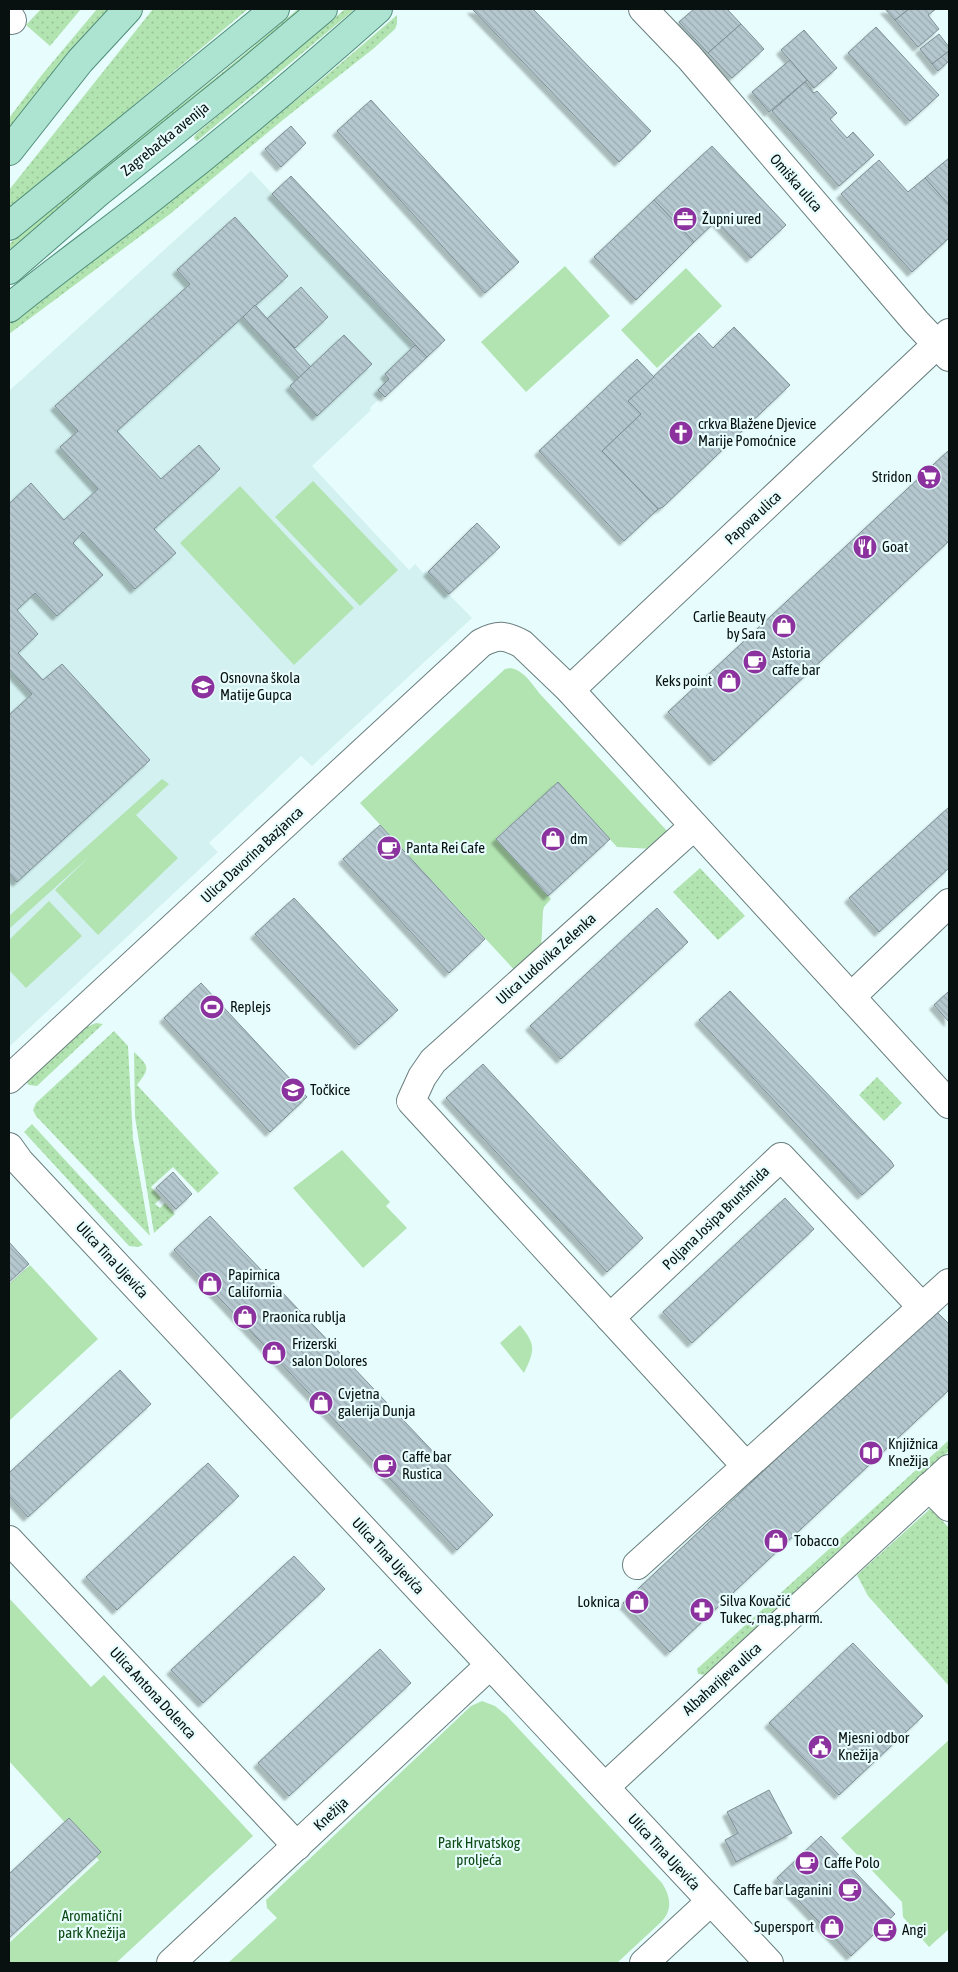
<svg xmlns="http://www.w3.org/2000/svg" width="958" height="1972" viewBox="0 0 958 1972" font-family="'Asap Condensed',sans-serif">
  <defs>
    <pattern id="grass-dots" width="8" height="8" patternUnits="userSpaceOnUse" patternTransform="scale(1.25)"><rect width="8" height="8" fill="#b2e4b1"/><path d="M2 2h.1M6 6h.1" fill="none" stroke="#98c397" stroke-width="1.8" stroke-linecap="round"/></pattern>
    <pattern id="building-back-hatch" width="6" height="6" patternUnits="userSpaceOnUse" patternTransform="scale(1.25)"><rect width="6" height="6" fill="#b5c8cf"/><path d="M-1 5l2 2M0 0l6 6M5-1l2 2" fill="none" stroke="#9aabb1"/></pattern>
    <filter id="shadow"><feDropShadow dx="-4.5" dy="4.5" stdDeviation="1" flood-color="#0004"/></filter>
  </defs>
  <rect width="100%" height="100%" fill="#e7fdfd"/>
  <path fill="#d2f1f0" d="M251,171L427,357L385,397L383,395L370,408L371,410L312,466L409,570L415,564L423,573L426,571L472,618L312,766L301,756L209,843L218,852L9,1047V391Z"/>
  <g fill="url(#grass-dots)">
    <path d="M41,9H81L50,46L26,25Z"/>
    <path d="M97,9H111L9,135V118L41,76Z"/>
    <path d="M153,9H248L9,210V190Z"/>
    <path d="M298,9H304L9,253V244L68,194L224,71Z"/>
    <path d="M345,9H355L197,141L195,140L194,137L196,134Z"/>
    <path d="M397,15V24L395,29L373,49L284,119L170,214L9,334V320C141,222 273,124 397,15Z"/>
    <path d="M700,868L745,916L718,940L673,892Z"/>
    <path d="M96,1023L103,1024L37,1086L29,1085L25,1081L82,1029Z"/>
    <path d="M114,1031L128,1046L133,1139L150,1236L36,1116L33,1110L36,1103Z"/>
    <path d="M134,1052C150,1067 150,1068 137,1085L219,1173L198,1193L173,1167L151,1187L161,1198L155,1204L160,1208L165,1203L175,1214L154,1233L135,1117Z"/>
    <path d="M877,1077L902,1103L884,1121L859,1095Z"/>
    <path d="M32,1124L143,1245L138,1247L129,1246L24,1132Z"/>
    <path d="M949,1440V1451L705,1675L698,1674L697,1669Z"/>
    <path d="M931,1508L949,1528V1686L868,1596L857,1575Z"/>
  </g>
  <g fill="#b2e4b1">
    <path d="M565,266L610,316L526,392L481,342Z"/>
    <path d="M686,268L722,306L657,368L621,330Z"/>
    <path d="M313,481L398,570L360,606L275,517Z"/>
    <path d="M240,486L354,608L294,665L180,543Z"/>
    <path d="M510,668C524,670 532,684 540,694L669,833L653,849L617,847L558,782L496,838L551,899L544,907L543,911L541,951L518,974L360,803L505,669Z"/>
    <path d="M162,779L169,784L136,815L178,858L98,935L55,890L90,856L9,929V916Z"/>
    <path d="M49,901L82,936L26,988L9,970V940Z"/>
    <path d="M342,1150L390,1202L386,1206L407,1228L363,1268L293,1188Z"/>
    <path d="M30,1265L98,1339L9,1421V1284Z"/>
    <path d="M520,1325C536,1345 535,1350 524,1373L500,1343Z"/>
    <path d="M9,1598L91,1687L104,1675L253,1836L116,1963H9V1943L99,1860L9,1761Z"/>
    <path d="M482,1701L495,1706L506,1715L662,1883C671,1897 673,1911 660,1923L617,1963H228L277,1918L267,1908L266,1900L471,1706Z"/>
    <path d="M949,1740V1929L929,1947L903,1917L902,1902L841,1838Z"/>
  </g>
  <g fill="url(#building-back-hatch)" stroke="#7d8f95" filter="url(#shadow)">
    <path d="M472,9H533L651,131L619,162Z"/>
    <path d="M694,9H727L741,24L708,53L679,22Z"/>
    <path d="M885,9H909L895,20Z"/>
    <path d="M909,9H936L928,15L939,29L918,47L895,20Z"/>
    <path d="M741,24L764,49L732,78L708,53Z"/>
    <path d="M876,27L939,95L910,121L848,53Z"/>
    <path d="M804,30L837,68L814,88L781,50Z"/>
    <path d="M939,34L949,47V51L932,64L920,49Z"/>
    <path d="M949,51V61L938,71L932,64Z"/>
    <path d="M790,60L807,80L769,112L752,92Z"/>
    <path d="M805,82L814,93L817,91L837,113L830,119L847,138L853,132L874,155L839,186L772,111Z"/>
    <path d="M371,100L519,262L485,293L337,131Z"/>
    <path d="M291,126L306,143L281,167L265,149Z"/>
    <path d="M712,146L786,225L751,258L716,221L694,242L654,200Z"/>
    <path d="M949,158V205L925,178Z"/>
    <path d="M879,160L908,192L925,178L949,205V238L912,272L841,194Z"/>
    <path d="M291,176L445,340L427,357L272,194Z"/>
    <path d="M654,200L694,242L636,300L594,257Z"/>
    <path d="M235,217L288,276L117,431L161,479L199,445L220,469L154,529L176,553L135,589L83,532L73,543L103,575L57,616L35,593L17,610L38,634L18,653L43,680L62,664L150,760L17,882L9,873V715L32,694L9,669V504L31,483L64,520L98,489L60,447L78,431L55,406L190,284L177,270Z"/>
    <path d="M301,287L328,317L295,348L267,319Z"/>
    <path d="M255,305L311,367L299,378L243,317Z"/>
    <path d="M734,327L790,385L663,507L658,509L602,451L641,414L628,401L699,333L713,348Z"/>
    <path d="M344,335L372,364L317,416L290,386Z"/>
    <path d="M415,345L427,357L385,397L378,390L389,379L385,374Z"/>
    <path d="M637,359L654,377L628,401L641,414L602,451L658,509L624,541L539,451Z"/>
    <path d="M949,450V541L714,761L668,712Z"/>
    <path d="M477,523L500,547L449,594L428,572Z"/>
    <path d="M558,782L610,839L548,896L496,839Z"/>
    <path d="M949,807V868L879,932L849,898Z"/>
    <path d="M380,825L485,939L449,973L343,859Z"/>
    <path d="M294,898L398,1010L359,1045L255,934Z"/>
    <path d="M657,908L688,942L561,1059L530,1026Z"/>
    <path d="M201,983L307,1097L270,1132L164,1018Z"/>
    <path d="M730,991L891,1161L894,1166L862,1195L699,1020Z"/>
    <path d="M949,991V1022L934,1005Z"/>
    <path d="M483,1064L643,1238L607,1272L446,1098Z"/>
    <path d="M173,1172L192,1194L176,1209L156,1188Z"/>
    <path d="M785,1198L814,1229L692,1343L663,1312Z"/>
    <path d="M210,1216L493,1515L457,1550L174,1250Z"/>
    <path d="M9,1242L29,1264L9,1282Z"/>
    <path d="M935,1310L949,1324V1390L670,1652L623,1603Z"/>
    <path d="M120,1370L151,1404L28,1517L9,1496V1473Z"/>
    <path d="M208,1463L239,1496L117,1610L86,1577Z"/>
    <path d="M294,1556L325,1589L203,1703L171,1670Z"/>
    <path d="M853,1643L923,1716L839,1795L769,1723Z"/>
    <path d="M380,1649L411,1683L289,1796L258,1763Z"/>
    <path d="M769,1790L792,1833L736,1862L725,1840L738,1833L727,1812Z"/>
    <path d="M69,1818L101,1852L9,1938V1874Z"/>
    <path d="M821,1836L895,1914L851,1956L777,1878Z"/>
  </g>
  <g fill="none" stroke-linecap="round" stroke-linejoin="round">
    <defs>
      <g id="minor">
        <path d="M643,9L689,57L916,322L949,357"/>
        <path d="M9,16L12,20"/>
        <path d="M570,690L949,333"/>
        <path d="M694,826L433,1061L422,1077L411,1101L746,1466"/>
        <path d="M851,997L949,903"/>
        <path d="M9,1079L481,643C498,634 505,635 522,644L570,690L949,1104"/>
        <path d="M9,1147L19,1161L769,1963"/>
        <path d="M610,1318L781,1157L922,1307"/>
        <path d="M929,1487L949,1507"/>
        <path d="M9,1540L297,1846"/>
        <path d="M637,1565L949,1283"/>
        <path d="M605,1787L949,1469"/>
        <path d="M171,1963L490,1665"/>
        <path d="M644,1963L710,1902"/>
      </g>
      <g id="major">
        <path d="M9,151L80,61L128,9"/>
        <path d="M9,226L275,9"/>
        <path d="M9,270L100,191L247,73L323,9"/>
        <path d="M9,308C56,270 106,234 153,197C230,137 305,74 378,9"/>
      </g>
    </defs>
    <use href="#minor" stroke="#6a7e7e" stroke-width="30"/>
    <use href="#major" stroke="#508d79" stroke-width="30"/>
    <use href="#minor" stroke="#fff" stroke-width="28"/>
    <use href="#major" stroke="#ade3d1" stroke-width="28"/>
  </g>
  <defs>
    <symbol id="office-disc" viewBox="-11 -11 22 22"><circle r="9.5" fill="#8b329e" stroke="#e7fdfd"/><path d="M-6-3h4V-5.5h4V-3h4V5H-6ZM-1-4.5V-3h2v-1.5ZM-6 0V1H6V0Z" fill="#fff"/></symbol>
    <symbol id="church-disc" viewBox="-11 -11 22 22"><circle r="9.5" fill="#8b329e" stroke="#e7fdfd"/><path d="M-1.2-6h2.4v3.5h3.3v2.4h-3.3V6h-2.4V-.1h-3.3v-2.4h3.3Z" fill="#fff"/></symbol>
    <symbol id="supermarket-disc" viewBox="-11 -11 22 22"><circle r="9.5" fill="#8b329e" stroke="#e7fdfd"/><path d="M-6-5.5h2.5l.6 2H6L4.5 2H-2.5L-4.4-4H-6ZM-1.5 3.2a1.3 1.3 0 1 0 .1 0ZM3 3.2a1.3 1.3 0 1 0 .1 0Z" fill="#fff"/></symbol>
    <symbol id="restaurant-disc" viewBox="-11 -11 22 22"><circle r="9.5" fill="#8b329e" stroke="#e7fdfd"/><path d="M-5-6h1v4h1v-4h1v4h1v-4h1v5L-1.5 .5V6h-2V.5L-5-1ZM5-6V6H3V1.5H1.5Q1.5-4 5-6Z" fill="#fff"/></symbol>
    <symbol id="shop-disc" viewBox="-11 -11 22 22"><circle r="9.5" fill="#8b329e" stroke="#e7fdfd"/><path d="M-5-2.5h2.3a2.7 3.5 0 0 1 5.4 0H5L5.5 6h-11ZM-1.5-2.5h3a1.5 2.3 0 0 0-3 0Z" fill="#fff"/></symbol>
    <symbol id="cafe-disc" viewBox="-11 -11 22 22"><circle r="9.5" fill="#8b329e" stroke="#e7fdfd"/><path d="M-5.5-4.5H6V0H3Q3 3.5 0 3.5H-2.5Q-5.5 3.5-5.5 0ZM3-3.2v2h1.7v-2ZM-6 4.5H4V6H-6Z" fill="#fff"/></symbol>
    <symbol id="school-disc" viewBox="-11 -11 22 22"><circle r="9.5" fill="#8b329e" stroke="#e7fdfd"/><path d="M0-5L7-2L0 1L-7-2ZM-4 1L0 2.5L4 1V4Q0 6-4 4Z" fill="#fff"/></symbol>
    <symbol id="stadium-disc" viewBox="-11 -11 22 22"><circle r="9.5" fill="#8b329e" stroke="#e7fdfd"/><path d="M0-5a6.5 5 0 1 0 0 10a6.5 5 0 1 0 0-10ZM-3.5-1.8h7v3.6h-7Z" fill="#fff"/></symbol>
    <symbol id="library-disc" viewBox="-11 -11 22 22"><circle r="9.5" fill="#8b329e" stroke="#e7fdfd"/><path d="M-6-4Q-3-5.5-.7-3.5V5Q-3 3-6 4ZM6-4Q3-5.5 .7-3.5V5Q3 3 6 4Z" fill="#fff"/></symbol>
    <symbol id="pharmacy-disc" viewBox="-11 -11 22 22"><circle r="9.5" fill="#8b329e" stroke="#e7fdfd"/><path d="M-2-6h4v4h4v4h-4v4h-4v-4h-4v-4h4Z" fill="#fff"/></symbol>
    <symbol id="civic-disc" viewBox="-11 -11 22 22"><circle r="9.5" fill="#8b329e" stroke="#e7fdfd"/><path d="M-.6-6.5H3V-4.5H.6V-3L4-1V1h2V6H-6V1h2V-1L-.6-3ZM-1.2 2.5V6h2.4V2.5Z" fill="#fff"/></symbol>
  </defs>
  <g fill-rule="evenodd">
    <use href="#office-disc" x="671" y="205" width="28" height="28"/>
    <use href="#church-disc" x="667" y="419" width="28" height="28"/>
    <use href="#supermarket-disc" x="915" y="463" width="28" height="28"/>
    <use href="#restaurant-disc" x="851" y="533" width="28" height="28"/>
    <use href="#shop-disc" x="770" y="612" width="28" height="28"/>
    <use href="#cafe-disc" x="741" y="648" width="28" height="28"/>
    <use href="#shop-disc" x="715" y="667" width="28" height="28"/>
    <use href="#school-disc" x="189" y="673" width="28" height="28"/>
    <use href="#shop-disc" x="539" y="825" width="28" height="28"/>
    <use href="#cafe-disc" x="375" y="834" width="28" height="28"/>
    <use href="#stadium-disc" x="198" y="993" width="28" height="28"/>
    <use href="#school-disc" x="279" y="1076" width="28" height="28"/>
    <use href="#shop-disc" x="196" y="1270" width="28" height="28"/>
    <use href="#shop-disc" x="231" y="1303" width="28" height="28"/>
    <use href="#shop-disc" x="260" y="1339" width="28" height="28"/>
    <use href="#shop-disc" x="307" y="1389" width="28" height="28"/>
    <use href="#library-disc" x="857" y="1439" width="28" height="28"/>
    <use href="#cafe-disc" x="371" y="1452" width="28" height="28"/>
    <use href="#shop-disc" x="762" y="1527" width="28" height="28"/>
    <use href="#shop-disc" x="623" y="1588" width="28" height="28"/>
    <use href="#pharmacy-disc" x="688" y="1596" width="28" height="28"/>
    <use href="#civic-disc" x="806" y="1733" width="28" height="28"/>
    <use href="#cafe-disc" x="793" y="1849" width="28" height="28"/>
    <use href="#cafe-disc" x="836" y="1876" width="28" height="28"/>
    <use href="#shop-disc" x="818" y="1913" width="28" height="28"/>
    <use href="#cafe-disc" x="871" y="1916" width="28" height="28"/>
  </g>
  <g text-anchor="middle" stroke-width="4.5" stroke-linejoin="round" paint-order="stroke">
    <g font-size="15" fill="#081010" stroke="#e7fdfd">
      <text transform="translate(165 139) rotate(-39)" y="5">Zagrebačka avenija</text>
      <text transform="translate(796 183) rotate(49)" y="5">Omiška ulica</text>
      <text transform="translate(753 518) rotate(-43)" y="5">Papova ulica</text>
      <text transform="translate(252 855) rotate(-43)" y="5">Ulica Davorina Bazjanca</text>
      <text transform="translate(546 959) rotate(-42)" y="5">Ulica Ludovika Zelenka</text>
      <text transform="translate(716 1218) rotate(-44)" y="5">Poljana Josipa Brunšmida</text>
      <text transform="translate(112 1260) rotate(47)" y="5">Ulica Tina Ujevića</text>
      <text transform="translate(388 1556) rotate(47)" y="5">Ulica Tina Ujevića</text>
      <text transform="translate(722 1679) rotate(-42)" y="5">Albaharijeva ulica</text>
      <text transform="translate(153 1693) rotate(47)" y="5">Ulica Antona Dolenca</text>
      <text transform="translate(331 1814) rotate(-43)" y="5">Knežija</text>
      <text transform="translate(664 1852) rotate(47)" y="5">Ulica Tina Ujevića</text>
    </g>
    <g font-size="15" fill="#081010" stroke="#e7fdfd" text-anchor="start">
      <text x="702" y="224">Župni ured</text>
      <text x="698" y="429">crkva Blažene Djevice<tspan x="698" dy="17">Marije Pomoćnice</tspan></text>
      <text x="912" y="482" text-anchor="end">Stridon</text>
      <text x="882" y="552">Goat</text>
      <text x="766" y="622" text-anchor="end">Carlie Beauty<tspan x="766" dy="17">by Sara</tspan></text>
      <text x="772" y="658">Astoria<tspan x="772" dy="17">caffe bar</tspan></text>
      <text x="220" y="683">Osnovna škola<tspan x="220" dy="17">Matije Gupca</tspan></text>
      <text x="712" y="686" text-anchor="end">Keks point</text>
      <text x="570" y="844">dm</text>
      <text x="406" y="853">Panta Rei Cafe</text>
      <text x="230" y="1012">Replejs</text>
      <text x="310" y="1095">Točkice</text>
      <text x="228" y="1280">Papirnica<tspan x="228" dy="17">California</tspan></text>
      <text x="262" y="1322">Praonica rublja</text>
      <text x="292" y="1349">Frizerski<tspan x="292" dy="17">salon Dolores</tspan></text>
      <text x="338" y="1399">Cvjetna<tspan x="338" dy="17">galerija Dunja</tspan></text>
      <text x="888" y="1449">Knjižnica<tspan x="888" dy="17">Knežija</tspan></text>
      <text x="402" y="1462">Caffe bar<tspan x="402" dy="17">Rustica</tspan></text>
      <text x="794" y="1546">Tobacco</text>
      <text x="720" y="1606">Silva Kovačić<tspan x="720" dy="17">Tukec, mag.pharm.</tspan></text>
      <text x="620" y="1607" text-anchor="end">Loknica</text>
      <text x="838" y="1743">Mjesni odbor<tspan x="838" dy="17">Knežija</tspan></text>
      <text x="824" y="1868">Caffe Polo</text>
      <text x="832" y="1895" text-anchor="end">Caffe bar Laganini</text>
      <text x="814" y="1932" text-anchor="end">Supersport</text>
      <text x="902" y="1935">Angi</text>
    </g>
    <g font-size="15" fill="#0c4913" stroke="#e7fdfd">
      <text x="479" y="1848">Park Hrvatskog<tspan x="479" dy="17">proljeća</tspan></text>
      <text x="92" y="1921">Aromatični<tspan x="92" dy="17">park Knežija</tspan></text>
    </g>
  </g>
  <rect width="958" height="1972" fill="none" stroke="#081010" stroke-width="20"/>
</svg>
